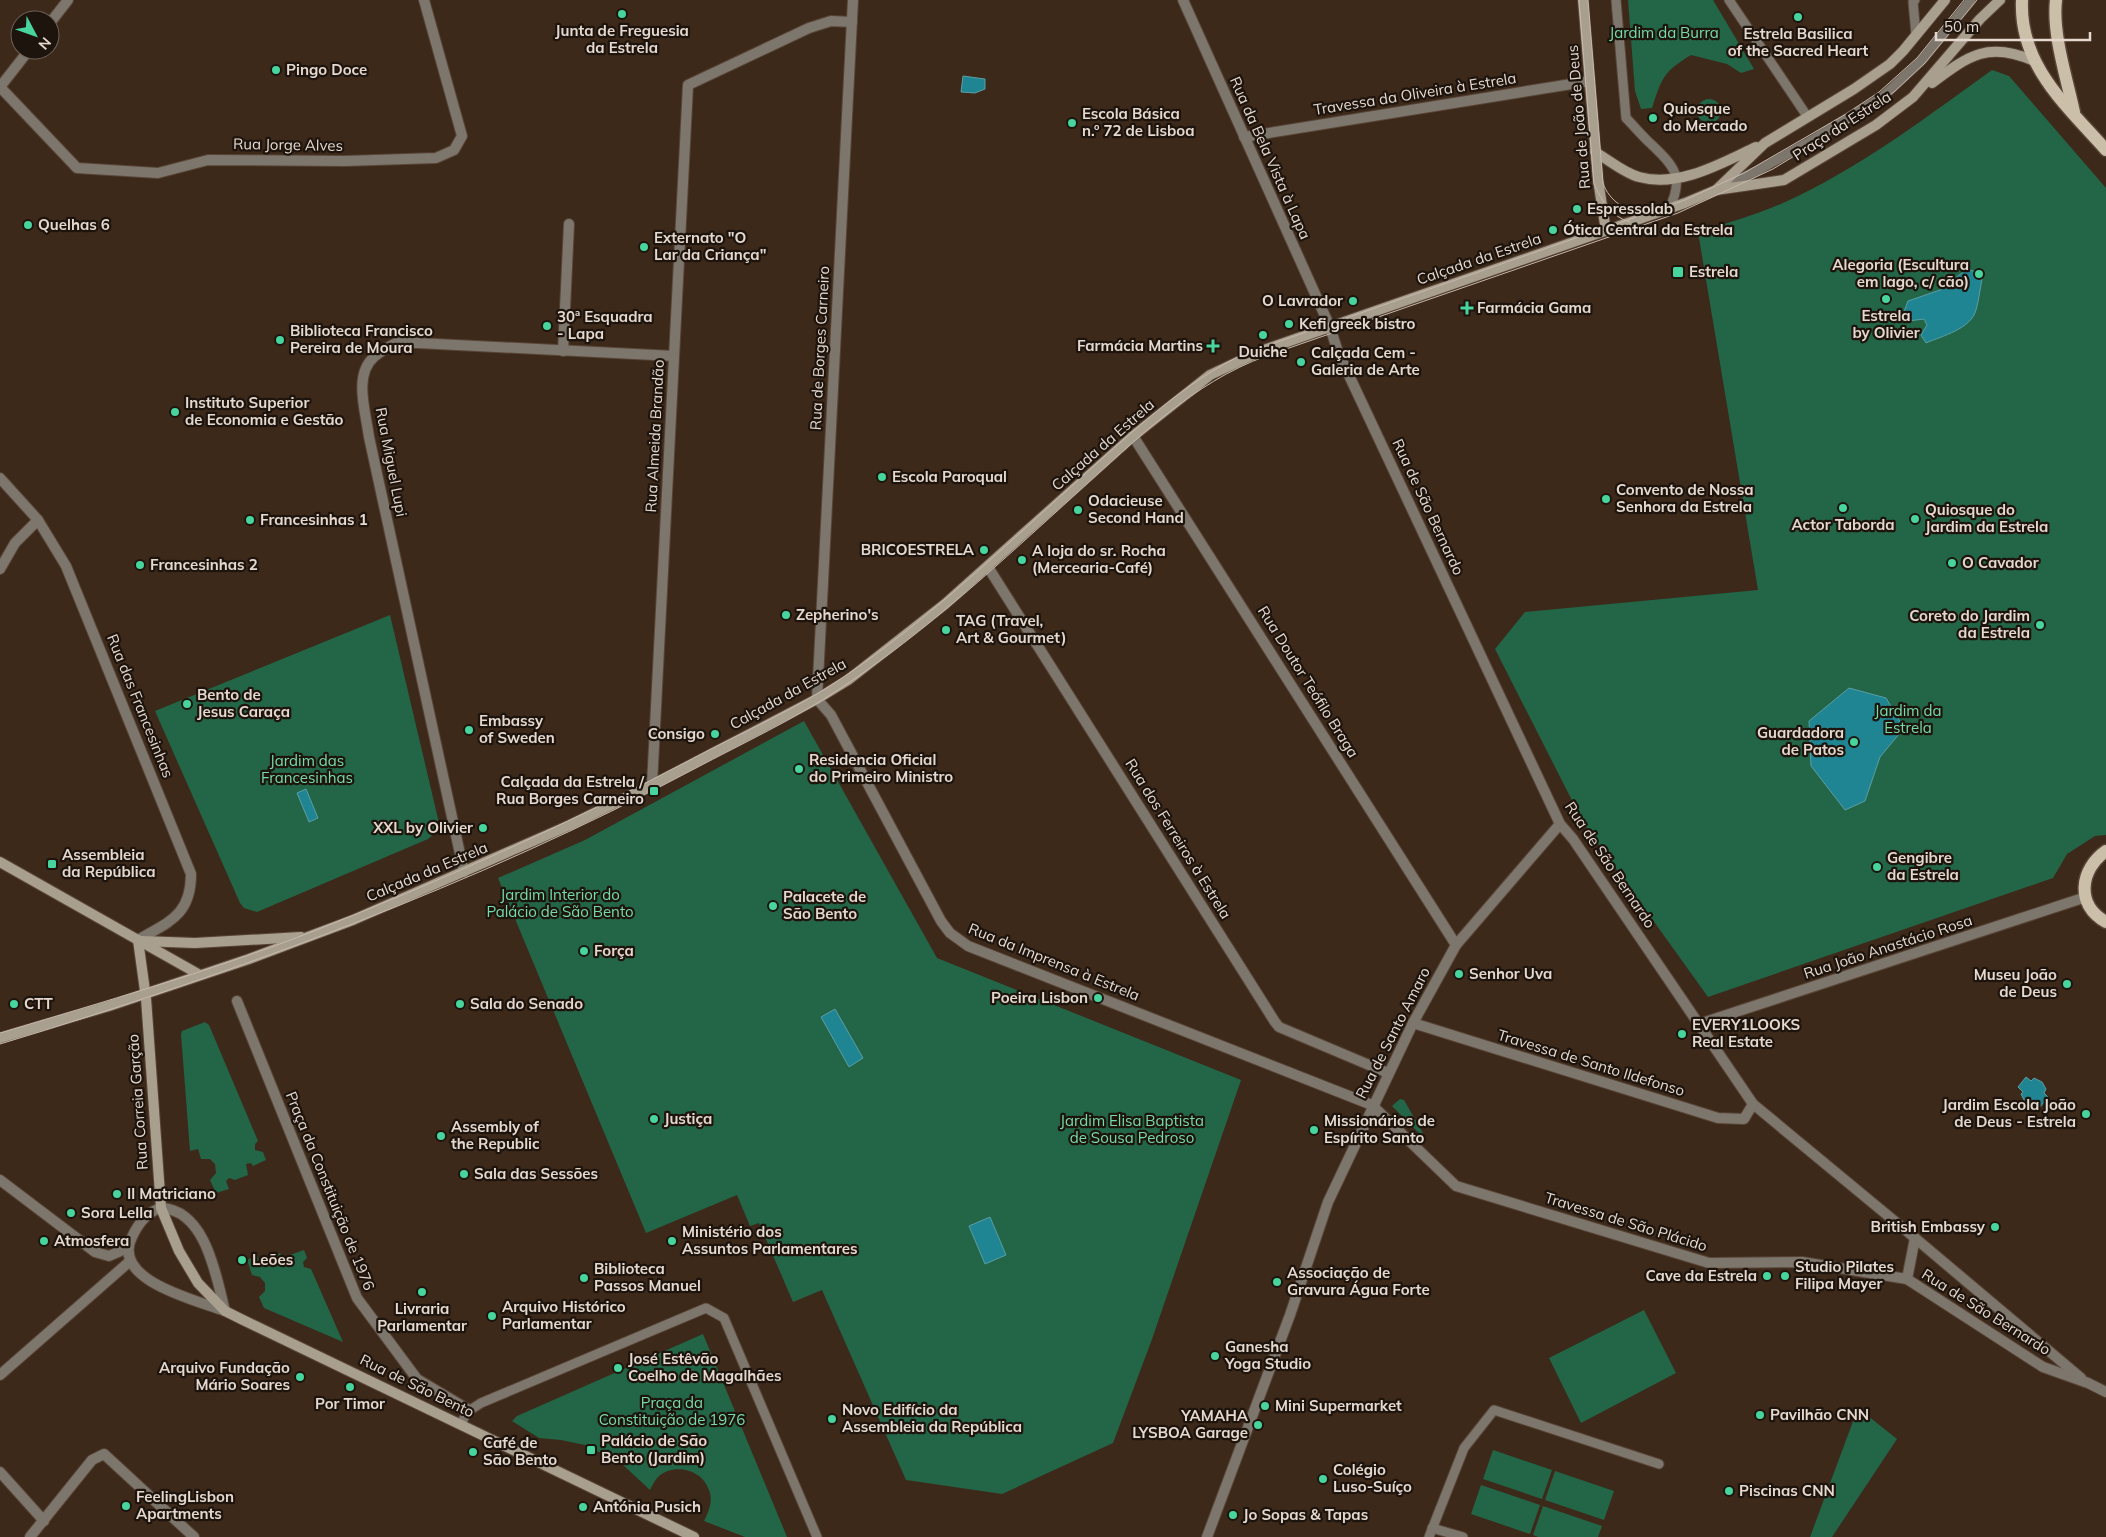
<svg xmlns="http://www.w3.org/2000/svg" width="2106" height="1537" viewBox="0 0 2106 1537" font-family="Mulish,sans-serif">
  <rect width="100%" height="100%" fill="#3d291a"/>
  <g fill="#226547">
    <path d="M1628,0H1713L1754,69L1741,73L1727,64L1691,55C1663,72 1662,78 1652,108L1641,109L1635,91Z"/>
    <path d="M1992,70L2009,76L2106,188V835L2095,836L2067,854L2053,878L1708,997L1584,824L1495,649L1525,612L1758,590L1698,232C1732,222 1766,212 1798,196C1868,162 1929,115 1992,70Z"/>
    <circle cx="1709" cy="111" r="12"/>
    <path d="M390,615L439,823L438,830L428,839L257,912L244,908L240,903L155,711Z"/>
    <path d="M804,721L937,958L1241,1080L1151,1342L1113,1443L1002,1494L906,1480L822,1290L793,1302L759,1223L750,1226L737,1195L646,1233L498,878L585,840Z"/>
    <path d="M205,1022L209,1025L258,1141L255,1144V1150L263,1152L266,1160L253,1166L251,1163L246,1164L248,1175L235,1180L229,1178L226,1181L229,1189L216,1193L210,1180L216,1173L215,1164L210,1159H201L198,1149L190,1151L181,1034L182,1031Z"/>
    <path d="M1400,1099L1404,1100L1424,1135L1423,1137L1392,1106Z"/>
    <path d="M304,1250L307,1258L303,1262L304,1267L311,1269L343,1342L264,1308L259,1297L265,1291V1283L260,1277L252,1275L247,1260L257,1255L260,1263L264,1265L267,1263V1258L280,1253L284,1260L287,1261L291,1259L290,1255Z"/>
    <path d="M1644,1310L1676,1373L1581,1423L1549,1358Z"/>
    <path d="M703,1334L787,1537H745L704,1521C709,1511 714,1499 708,1488C701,1469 673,1463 658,1477C655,1480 652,1486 650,1490L621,1463L585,1445L561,1440L539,1438L512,1421L517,1416Z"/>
    <path d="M1858,1408L1897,1439L1832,1537H1810Z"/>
    <path d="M1493,1450L1552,1470L1542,1499L1483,1479Z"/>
    <path d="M1555,1471L1614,1491L1604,1520L1545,1500Z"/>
    <path d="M1481,1485L1540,1505L1530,1534L1471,1514Z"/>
    <path d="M1543,1506L1602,1526L1598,1537H1538L1533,1535Z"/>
  </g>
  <g fill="#208592" stroke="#5b9ea4">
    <path d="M963,76L985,79V89L975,93L961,92Z"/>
    <path d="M1967,269L1976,272L1982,279C1980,289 1979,300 1976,310C1971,329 1942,336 1926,343L1921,335L1927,325L1924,319L1900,322L1908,301L1940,290Z"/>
    <path d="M1849,688L1886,698L1904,728L1880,757L1865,801L1845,810L1811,766L1809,721Z"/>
    <path d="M306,789L318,818L309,822L297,793Z"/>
    <path d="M835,1009L863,1058L849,1067L821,1017Z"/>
    <path d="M2026,1077L2031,1081L2034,1078L2042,1082L2046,1089L2044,1093L2048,1097L2040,1107L2035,1103L2033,1105L2025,1102L2021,1094L2023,1092L2018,1087Z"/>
    <path d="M990,1217L1006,1255L985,1264L969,1226Z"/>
  </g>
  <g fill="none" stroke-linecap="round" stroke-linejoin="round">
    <defs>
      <g id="lane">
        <path d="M1616,0L1626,118C1634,126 1642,136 1651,144C1674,166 1685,177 1669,209"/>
        <path d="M1729,0L1807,116"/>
        <path d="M1915,0L1913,2L1916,35"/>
        <path d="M1721,187L1757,171L1807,143L1882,97L1921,61L1971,0"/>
        <path d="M461,1424L467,1412L481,1403L706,1308L724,1318L817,1537"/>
        <path d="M1432,1528L1463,1537"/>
        <path d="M1429,1537L1464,1448L1494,1410L1659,1464"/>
      </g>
      <g id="street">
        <path d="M853,0L817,699L831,715L941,921L950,933L968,946L1372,1105L1456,1186L1709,1263L1802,1262L1907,1279L2043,1367L2088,1383L2106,1392"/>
        <path d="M1183,0L1330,327L1338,352L1560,824L1573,839L1753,1104L1915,1238L1907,1279"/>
        <path d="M50,23L68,0"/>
        <path d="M29,50L0,87L77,168L158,173L208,160L345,161L436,158L454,150L462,136L424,0"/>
        <path d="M1244,137L1590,81"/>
        <path d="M563,351L569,224"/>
        <path d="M1133,436L1456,945"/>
        <path d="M0,478L38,520L66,566L191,874C191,916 168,922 138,940"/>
        <path d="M988,567L1275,1022L1279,1027L1388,1073"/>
        <path d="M0,569L15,543L38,520"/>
        <path d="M652,785L688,85L809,28L831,21L852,22"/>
        <path d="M464,872L369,437C366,413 353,375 374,357C381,351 390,346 398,342L674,356"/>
        <path d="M237,1001L357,1298L417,1379L469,1410"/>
        <path d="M1413,1023L1718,1118L1744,1119L1753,1104"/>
        <path d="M1699,1024L2086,897"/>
        <path d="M0,1180L95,1252L109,1256L123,1250L129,1241"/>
        <path d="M161,1208C206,1210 216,1276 225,1311C196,1300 110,1280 132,1237C138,1224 146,1212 161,1208Z"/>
        <path d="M1915,1238L2081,1378"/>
        <path d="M0,1375L129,1262"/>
        <path d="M0,1472L44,1521"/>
        <path d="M30,1537L92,1460L104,1454L194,1537"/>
        <path d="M1207,1537L1290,1315L1328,1202L1413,1023L1456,945L1560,824"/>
      </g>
      <g id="secondary">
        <path d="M1583,0L1598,180L1606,231"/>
        <path d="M1932,83C1969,55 1989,41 2034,61"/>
        <path d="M1595,152C1609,160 1624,173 1639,177C1679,188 1722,163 1756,147"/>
        <path d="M1716,190L1765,143L1854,89L1890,64L1903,51L1945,0"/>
        <path d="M0,862L200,975"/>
        <path d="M138,940L146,998L161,1208L179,1251L198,1283L225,1311L241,1319L694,1537"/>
        <path d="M141,941L195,943L301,937"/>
        <path d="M0,1038L109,1006L249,959L353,920L570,825L652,785L817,699L848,680L945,604L1133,436L1210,375L1261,351L1685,203L1716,190L1784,180L1876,125L1913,97L1980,19L2000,0"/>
      </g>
      <g id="primary">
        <path d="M2022,0C2019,65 2066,105 2106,150"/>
        <path d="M2056,0C2052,34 2067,79 2074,112"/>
        <path d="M2106,851C2080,869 2075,905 2106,922"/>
      </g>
    </defs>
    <use href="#lane" stroke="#584537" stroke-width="11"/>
    <use href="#street" stroke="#584537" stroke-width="12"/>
    <use href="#secondary" stroke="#584537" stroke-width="12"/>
    <use href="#primary" stroke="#584537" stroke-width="15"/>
    <use href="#lane" stroke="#7d766c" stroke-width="9"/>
    <use href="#street" stroke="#7d766c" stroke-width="10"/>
    <use href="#secondary" stroke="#a99f8e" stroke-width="10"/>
    <use href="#primary" stroke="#ccbfa9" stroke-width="12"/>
    <g stroke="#c6b8ae" stroke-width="1">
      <path d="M1579,0L1594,184C1602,201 1611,217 1630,222"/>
      <path d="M1588,0L1603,183C1609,201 1627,213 1646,212"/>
      <path d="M0,1033C103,1002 208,972 309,933C438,882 567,825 690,760C740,733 795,710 842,678C930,619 1007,544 1085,474C1136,429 1184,382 1246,353L1685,200L1744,173L1846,114L1879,92L1917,58L1964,0"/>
      <path d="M0,1044C238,972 474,886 694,769C743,743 795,719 841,688C927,631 1002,561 1078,492C1136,440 1192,383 1266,356L1678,213L1773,169L1868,111L1894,92L1925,63L1977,0"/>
    </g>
  </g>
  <g fill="#48d49d" stroke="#1d140d" stroke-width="2">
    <circle cx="622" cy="14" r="5"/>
    <circle cx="1798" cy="17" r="5"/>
    <circle cx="276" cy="70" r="5"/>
    <circle cx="1653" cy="118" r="5"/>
    <circle cx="1072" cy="123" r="5"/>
    <circle cx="1577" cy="209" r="5"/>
    <circle cx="28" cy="225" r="5"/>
    <circle cx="1553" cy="230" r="5"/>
    <circle cx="644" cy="247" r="5"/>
    <rect x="1672" y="266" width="12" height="12" rx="2.5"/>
    <circle cx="1979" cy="274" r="5"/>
    <circle cx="1886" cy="299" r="5"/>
    <circle cx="1353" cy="301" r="5"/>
    <path d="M1464.5 300.5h5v5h5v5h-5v5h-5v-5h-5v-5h5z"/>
    <circle cx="1289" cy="324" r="5"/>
    <circle cx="547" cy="326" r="5"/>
    <circle cx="1263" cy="335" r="5"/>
    <circle cx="280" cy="340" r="5"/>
    <path d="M1210.5 338.5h5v5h5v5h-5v5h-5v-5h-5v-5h5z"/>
    <circle cx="1301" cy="362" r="5"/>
    <circle cx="175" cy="412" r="5"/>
    <circle cx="882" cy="477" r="5"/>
    <circle cx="1606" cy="499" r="5"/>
    <circle cx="1843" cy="508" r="5"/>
    <circle cx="1078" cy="510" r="5"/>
    <circle cx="1915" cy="519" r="5"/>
    <circle cx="250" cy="520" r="5"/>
    <circle cx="984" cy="550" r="5"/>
    <circle cx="1022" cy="560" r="5"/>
    <circle cx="1952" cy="563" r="5"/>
    <circle cx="140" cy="565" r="5"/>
    <circle cx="786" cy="615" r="5"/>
    <circle cx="2040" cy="625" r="5"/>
    <circle cx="946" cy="630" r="5"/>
    <circle cx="187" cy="704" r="5"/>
    <circle cx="469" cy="730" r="5"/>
    <circle cx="715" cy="734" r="5"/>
    <circle cx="1854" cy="742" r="5"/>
    <circle cx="799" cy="769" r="5"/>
    <rect x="649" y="786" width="10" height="10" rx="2.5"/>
    <circle cx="483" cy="828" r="5"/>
    <rect x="47" y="859" width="10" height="10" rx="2.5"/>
    <circle cx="1877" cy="867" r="5"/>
    <circle cx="773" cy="906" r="5"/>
    <circle cx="584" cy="951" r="5"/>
    <circle cx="1459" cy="974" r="5"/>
    <circle cx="2067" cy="984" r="5"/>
    <circle cx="1098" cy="998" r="5"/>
    <circle cx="14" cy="1004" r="5"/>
    <circle cx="460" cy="1004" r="5"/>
    <circle cx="1682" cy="1034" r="5"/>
    <circle cx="2086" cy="1114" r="5"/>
    <circle cx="654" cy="1119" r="5"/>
    <circle cx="1314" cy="1130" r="5"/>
    <circle cx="441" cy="1136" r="5"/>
    <circle cx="464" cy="1174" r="5"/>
    <circle cx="117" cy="1194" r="5"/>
    <circle cx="71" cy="1213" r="5"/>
    <circle cx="1995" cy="1227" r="5"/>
    <circle cx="44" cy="1241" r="5"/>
    <circle cx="672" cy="1241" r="5"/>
    <circle cx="242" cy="1260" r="5"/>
    <circle cx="1767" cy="1276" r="5"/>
    <circle cx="1785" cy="1276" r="5"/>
    <circle cx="584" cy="1278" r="5"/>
    <circle cx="1277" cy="1282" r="5"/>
    <circle cx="422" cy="1292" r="5"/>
    <circle cx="492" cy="1316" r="5"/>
    <circle cx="1215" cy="1356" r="5"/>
    <circle cx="618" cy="1368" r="5"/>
    <circle cx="300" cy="1377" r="5"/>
    <circle cx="350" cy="1387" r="5"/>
    <circle cx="1265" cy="1406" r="5"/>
    <circle cx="1760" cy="1415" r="5"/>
    <circle cx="832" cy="1419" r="5"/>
    <circle cx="1258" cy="1425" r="5"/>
    <rect x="586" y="1445" width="10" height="10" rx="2.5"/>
    <circle cx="473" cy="1452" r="5"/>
    <circle cx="1323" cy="1479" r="5"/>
    <circle cx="1729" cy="1491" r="5"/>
    <circle cx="126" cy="1506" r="5"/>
    <circle cx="583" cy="1507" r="5"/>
    <circle cx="1233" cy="1515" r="5"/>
  </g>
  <g text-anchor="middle" stroke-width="4.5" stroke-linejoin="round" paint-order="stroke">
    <g font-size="15" font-weight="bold" fill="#e5d8cf" stroke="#1d140d" text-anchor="start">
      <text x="622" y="36" text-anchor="middle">Junta de Freguesia<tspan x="622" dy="17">da Estrela</tspan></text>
      <text x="1798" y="39" text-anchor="middle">Estrela Basilica<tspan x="1798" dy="17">of the Sacred Heart</tspan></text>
      <text x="286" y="75">Pingo Doce</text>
      <text x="1663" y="114">Quiosque<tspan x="1663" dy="17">do Mercado</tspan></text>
      <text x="1082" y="119">Escola Básica<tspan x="1082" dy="17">n.º 72 de Lisboa</tspan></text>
      <text x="1587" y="214">Espressolab</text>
      <text x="38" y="230">Quelhas 6</text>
      <text x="1563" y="235">Ótica Central da Estrela</text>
      <text x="654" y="243">Externato "O<tspan x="654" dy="17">Lar da Criança"</tspan></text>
      <text x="1969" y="270" text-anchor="end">Alegoria (Escultura<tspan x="1969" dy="17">em lago, c/ cão)</tspan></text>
      <text x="1689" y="277">Estrela</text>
      <text x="1343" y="306" text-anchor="end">O Lavrador</text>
      <text x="1477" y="313">Farmácia Gama</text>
      <text x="1886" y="321" text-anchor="middle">Estrela<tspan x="1886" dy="17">by Olivier</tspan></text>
      <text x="557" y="322">30ª Esquadra<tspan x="557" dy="17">- Lapa</tspan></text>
      <text x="1299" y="329">Kefi greek bistro</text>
      <text x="290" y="336">Biblioteca Francisco<tspan x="290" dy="17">Pereira de Moura</tspan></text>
      <text x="1203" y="351" text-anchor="end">Farmácia Martins</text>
      <text x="1263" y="357" text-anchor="middle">Duiche</text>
      <text x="1311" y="358">Calçada Cem -<tspan x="1311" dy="17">Galeria de Arte</tspan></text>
      <text x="185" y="408">Instituto Superior<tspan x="185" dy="17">de Economia e Gestão</tspan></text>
      <text x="892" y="482">Escola Paroqual</text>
      <text x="1616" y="495">Convento de Nossa<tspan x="1616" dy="17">Senhora da Estrela</tspan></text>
      <text x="1088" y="506">Odacieuse<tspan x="1088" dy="17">Second Hand</tspan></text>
      <text x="1925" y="515">Quiosque do<tspan x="1925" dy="17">Jardim da Estrela</tspan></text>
      <text x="260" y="525">Francesinhas 1</text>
      <text x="1843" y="530" text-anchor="middle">Actor Taborda</text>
      <text x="974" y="555" text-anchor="end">BRICOESTRELA</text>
      <text x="1032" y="556">A loja do sr. Rocha<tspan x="1032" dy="17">(Mercearia-Café)</tspan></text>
      <text x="1962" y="568">O Cavador</text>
      <text x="150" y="570">Francesinhas 2</text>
      <text x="796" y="620">Zepherino's</text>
      <text x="2030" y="621" text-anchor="end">Coreto do Jardim<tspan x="2030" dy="17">da Estrela</tspan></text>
      <text x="956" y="626">TAG (Travel,<tspan x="956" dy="17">Art &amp; Gourmet)</tspan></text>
      <text x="197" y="700">Bento de<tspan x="197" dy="17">Jesus Caraça</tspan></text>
      <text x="479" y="726">Embassy<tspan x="479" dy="17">of Sweden</tspan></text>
      <text x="1844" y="738" text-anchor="end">Guardadora<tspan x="1844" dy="17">de Patos</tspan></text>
      <text x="705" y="739" text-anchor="end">Consigo</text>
      <text x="809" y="765">Residencia Oficial<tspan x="809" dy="17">do Primeiro Ministro</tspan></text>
      <text x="644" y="787" text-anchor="end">Calçada da Estrela /<tspan x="644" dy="17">Rua Borges Carneiro</tspan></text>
      <text x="473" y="833" text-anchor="end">XXL by Olivier</text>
      <text x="62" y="860">Assembleia<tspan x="62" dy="17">da República</tspan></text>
      <text x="1887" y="863">Gengibre<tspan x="1887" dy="17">da Estrela</tspan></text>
      <text x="783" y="902">Palacete de<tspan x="783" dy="17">São Bento</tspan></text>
      <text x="594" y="956">Força</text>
      <text x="1469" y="979">Senhor Uva</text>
      <text x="2057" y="980" text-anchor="end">Museu João<tspan x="2057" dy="17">de Deus</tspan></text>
      <text x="1088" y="1003" text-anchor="end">Poeira Lisbon</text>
      <text x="24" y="1009">CTT</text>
      <text x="470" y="1009">Sala do Senado</text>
      <text x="1692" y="1030">EVERY1LOOKS<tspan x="1692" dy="17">Real Estate</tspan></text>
      <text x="2076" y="1110" text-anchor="end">Jardim Escola João<tspan x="2076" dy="17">de Deus - Estrela</tspan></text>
      <text x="664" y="1124">Justiça</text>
      <text x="1324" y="1126">Missionários de<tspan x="1324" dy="17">Espírito Santo</tspan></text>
      <text x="451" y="1132">Assembly of<tspan x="451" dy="17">the Republic</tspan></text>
      <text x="474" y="1179">Sala das Sessões</text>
      <text x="127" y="1199">Il Matriciano</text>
      <text x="81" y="1218">Sora Lella</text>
      <text x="1985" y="1232" text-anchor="end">British Embassy</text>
      <text x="682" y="1237">Ministério dos<tspan x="682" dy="17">Assuntos Parlamentares</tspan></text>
      <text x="54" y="1246">Atmosfera</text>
      <text x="252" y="1265">Leões</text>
      <text x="1795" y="1272">Studio Pilates<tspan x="1795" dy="17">Filipa Mayer</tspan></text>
      <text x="594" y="1274">Biblioteca<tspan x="594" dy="17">Passos Manuel</tspan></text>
      <text x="1287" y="1278">Associação de<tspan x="1287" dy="17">Gravura Água Forte</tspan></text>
      <text x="1757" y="1281" text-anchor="end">Cave da Estrela</text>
      <text x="502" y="1312">Arquivo Histórico<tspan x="502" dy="17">Parlamentar</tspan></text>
      <text x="422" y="1314" text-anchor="middle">Livraria<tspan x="422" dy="17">Parlamentar</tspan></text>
      <text x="1225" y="1352">Ganesha<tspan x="1225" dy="17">Yoga Studio</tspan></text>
      <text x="628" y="1364">José Estêvão<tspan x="628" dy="17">Coelho de Magalhães</tspan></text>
      <text x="290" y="1373" text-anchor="end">Arquivo Fundação<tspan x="290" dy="17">Mário Soares</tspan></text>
      <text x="350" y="1409" text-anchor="middle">Por Timor</text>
      <text x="1275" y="1411">Mini Supermarket</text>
      <text x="842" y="1415">Novo Edifício da<tspan x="842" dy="17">Assembleia da República</tspan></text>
      <text x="1770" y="1420">Pavilhão CNN</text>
      <text x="1248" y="1421" text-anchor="end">YAMAHA<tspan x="1248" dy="17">LYSBOA Garage</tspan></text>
      <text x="601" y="1446">Palácio de São<tspan x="601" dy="17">Bento (Jardim)</tspan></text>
      <text x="483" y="1448">Café de<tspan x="483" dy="17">São Bento</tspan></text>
      <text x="1333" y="1475">Colégio<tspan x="1333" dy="17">Luso-Suíço</tspan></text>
      <text x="1739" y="1496">Piscinas CNN</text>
      <text x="136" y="1502">FeelingLisbon<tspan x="136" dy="17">Apartments</tspan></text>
      <text x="593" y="1512">Antónia Pusich</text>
      <text x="1243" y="1520">Jo Sopas &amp; Tapas</text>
    </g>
    <g font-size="15" fill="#76dba9" stroke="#1d140d">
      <text x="1664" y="38">Jardim da Burra</text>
      <text x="1908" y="716">Jardim da<tspan x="1908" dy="17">Estrela</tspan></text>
      <text x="307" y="766">Jardim das<tspan x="307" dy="17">Francesinhas</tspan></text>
      <text x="560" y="900">Jardim Interior do<tspan x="560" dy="17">Palácio de São Bento</tspan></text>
      <text x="1132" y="1126">Jardim Elisa Baptista<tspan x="1132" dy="17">de Sousa Pedroso</tspan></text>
      <text x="672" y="1408">Praça da<tspan x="672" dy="17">Constituição de 1976</tspan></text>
    </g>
    <g font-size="15" fill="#e5d8cf" stroke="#1d140d">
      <text transform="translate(1415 94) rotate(-9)" y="5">Travessa da Oliveira à Estrela</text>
      <text transform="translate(1579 117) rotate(-95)" y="5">Rua de João de Deus</text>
      <text transform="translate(1842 126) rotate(-33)" y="5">Praça da Estrela</text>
      <text transform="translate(288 145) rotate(1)" y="5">Rua Jorge Alves</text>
      <text transform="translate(1270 158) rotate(66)" y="5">Rua da Bela Vista à Lapa</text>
      <text transform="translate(1479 259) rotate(-19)" y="5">Calçada da Estrela</text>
      <text transform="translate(820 348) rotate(-87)" y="5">Rua de Borges Carneiro</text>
      <text transform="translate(655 436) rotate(-87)" y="5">Rua Almeida Brandão</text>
      <text transform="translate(1103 445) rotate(-41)" y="5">Calçada da Estrela</text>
      <text transform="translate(391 462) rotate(79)" y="5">Rua Miguel Lupi</text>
      <text transform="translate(1428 507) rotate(65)" y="5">Rua de São Bernardo</text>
      <text transform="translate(1308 682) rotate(58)" y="5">Rua Doutor Teófilo Braga</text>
      <text transform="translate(788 694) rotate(-29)" y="5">Calçada da Estrela</text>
      <text transform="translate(140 706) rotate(68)" y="5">Rua das Francesinhas</text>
      <text transform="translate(1178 839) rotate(58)" y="5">Rua dos Ferreiros à Estrela</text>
      <text transform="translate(1610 865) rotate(56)" y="5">Rua de São Bernardo</text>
      <text transform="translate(427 872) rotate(-23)" y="5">Calçada da Estrela</text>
      <text transform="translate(1888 947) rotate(-18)" y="5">Rua João Anastácio Rosa</text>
      <text transform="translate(1054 962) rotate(22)" y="5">Rua da Imprensa à Estrela</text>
      <text transform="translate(1393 1033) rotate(-63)" y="5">Rua de Santo Amaro</text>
      <text transform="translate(1591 1063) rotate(17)" y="5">Travessa de Santo Ildefonso</text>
      <text transform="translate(138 1102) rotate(-94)" y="5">Rua Correia Garção</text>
      <text transform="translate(330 1191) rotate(68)" y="5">Praça da Constituição de 1976</text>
      <text transform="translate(1626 1222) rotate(17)" y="5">Travessa de São Plácido</text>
      <text transform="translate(1986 1312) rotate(32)" y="5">Rua de São Bernardo</text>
      <text transform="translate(417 1386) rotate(26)" y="5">Rua de São Bento</text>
    </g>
  </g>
  <g transform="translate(35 35) rotate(131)"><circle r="24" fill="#1d140d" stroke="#6d625b"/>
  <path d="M0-4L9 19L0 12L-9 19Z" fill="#48d49d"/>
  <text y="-8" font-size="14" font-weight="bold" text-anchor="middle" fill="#e5d8cf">N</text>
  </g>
  <path d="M1936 32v8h154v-8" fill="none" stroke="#e5d8cf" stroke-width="2.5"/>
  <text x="1944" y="32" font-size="15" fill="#e5d8cf" stroke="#1d140d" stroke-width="4" paint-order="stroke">50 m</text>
</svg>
